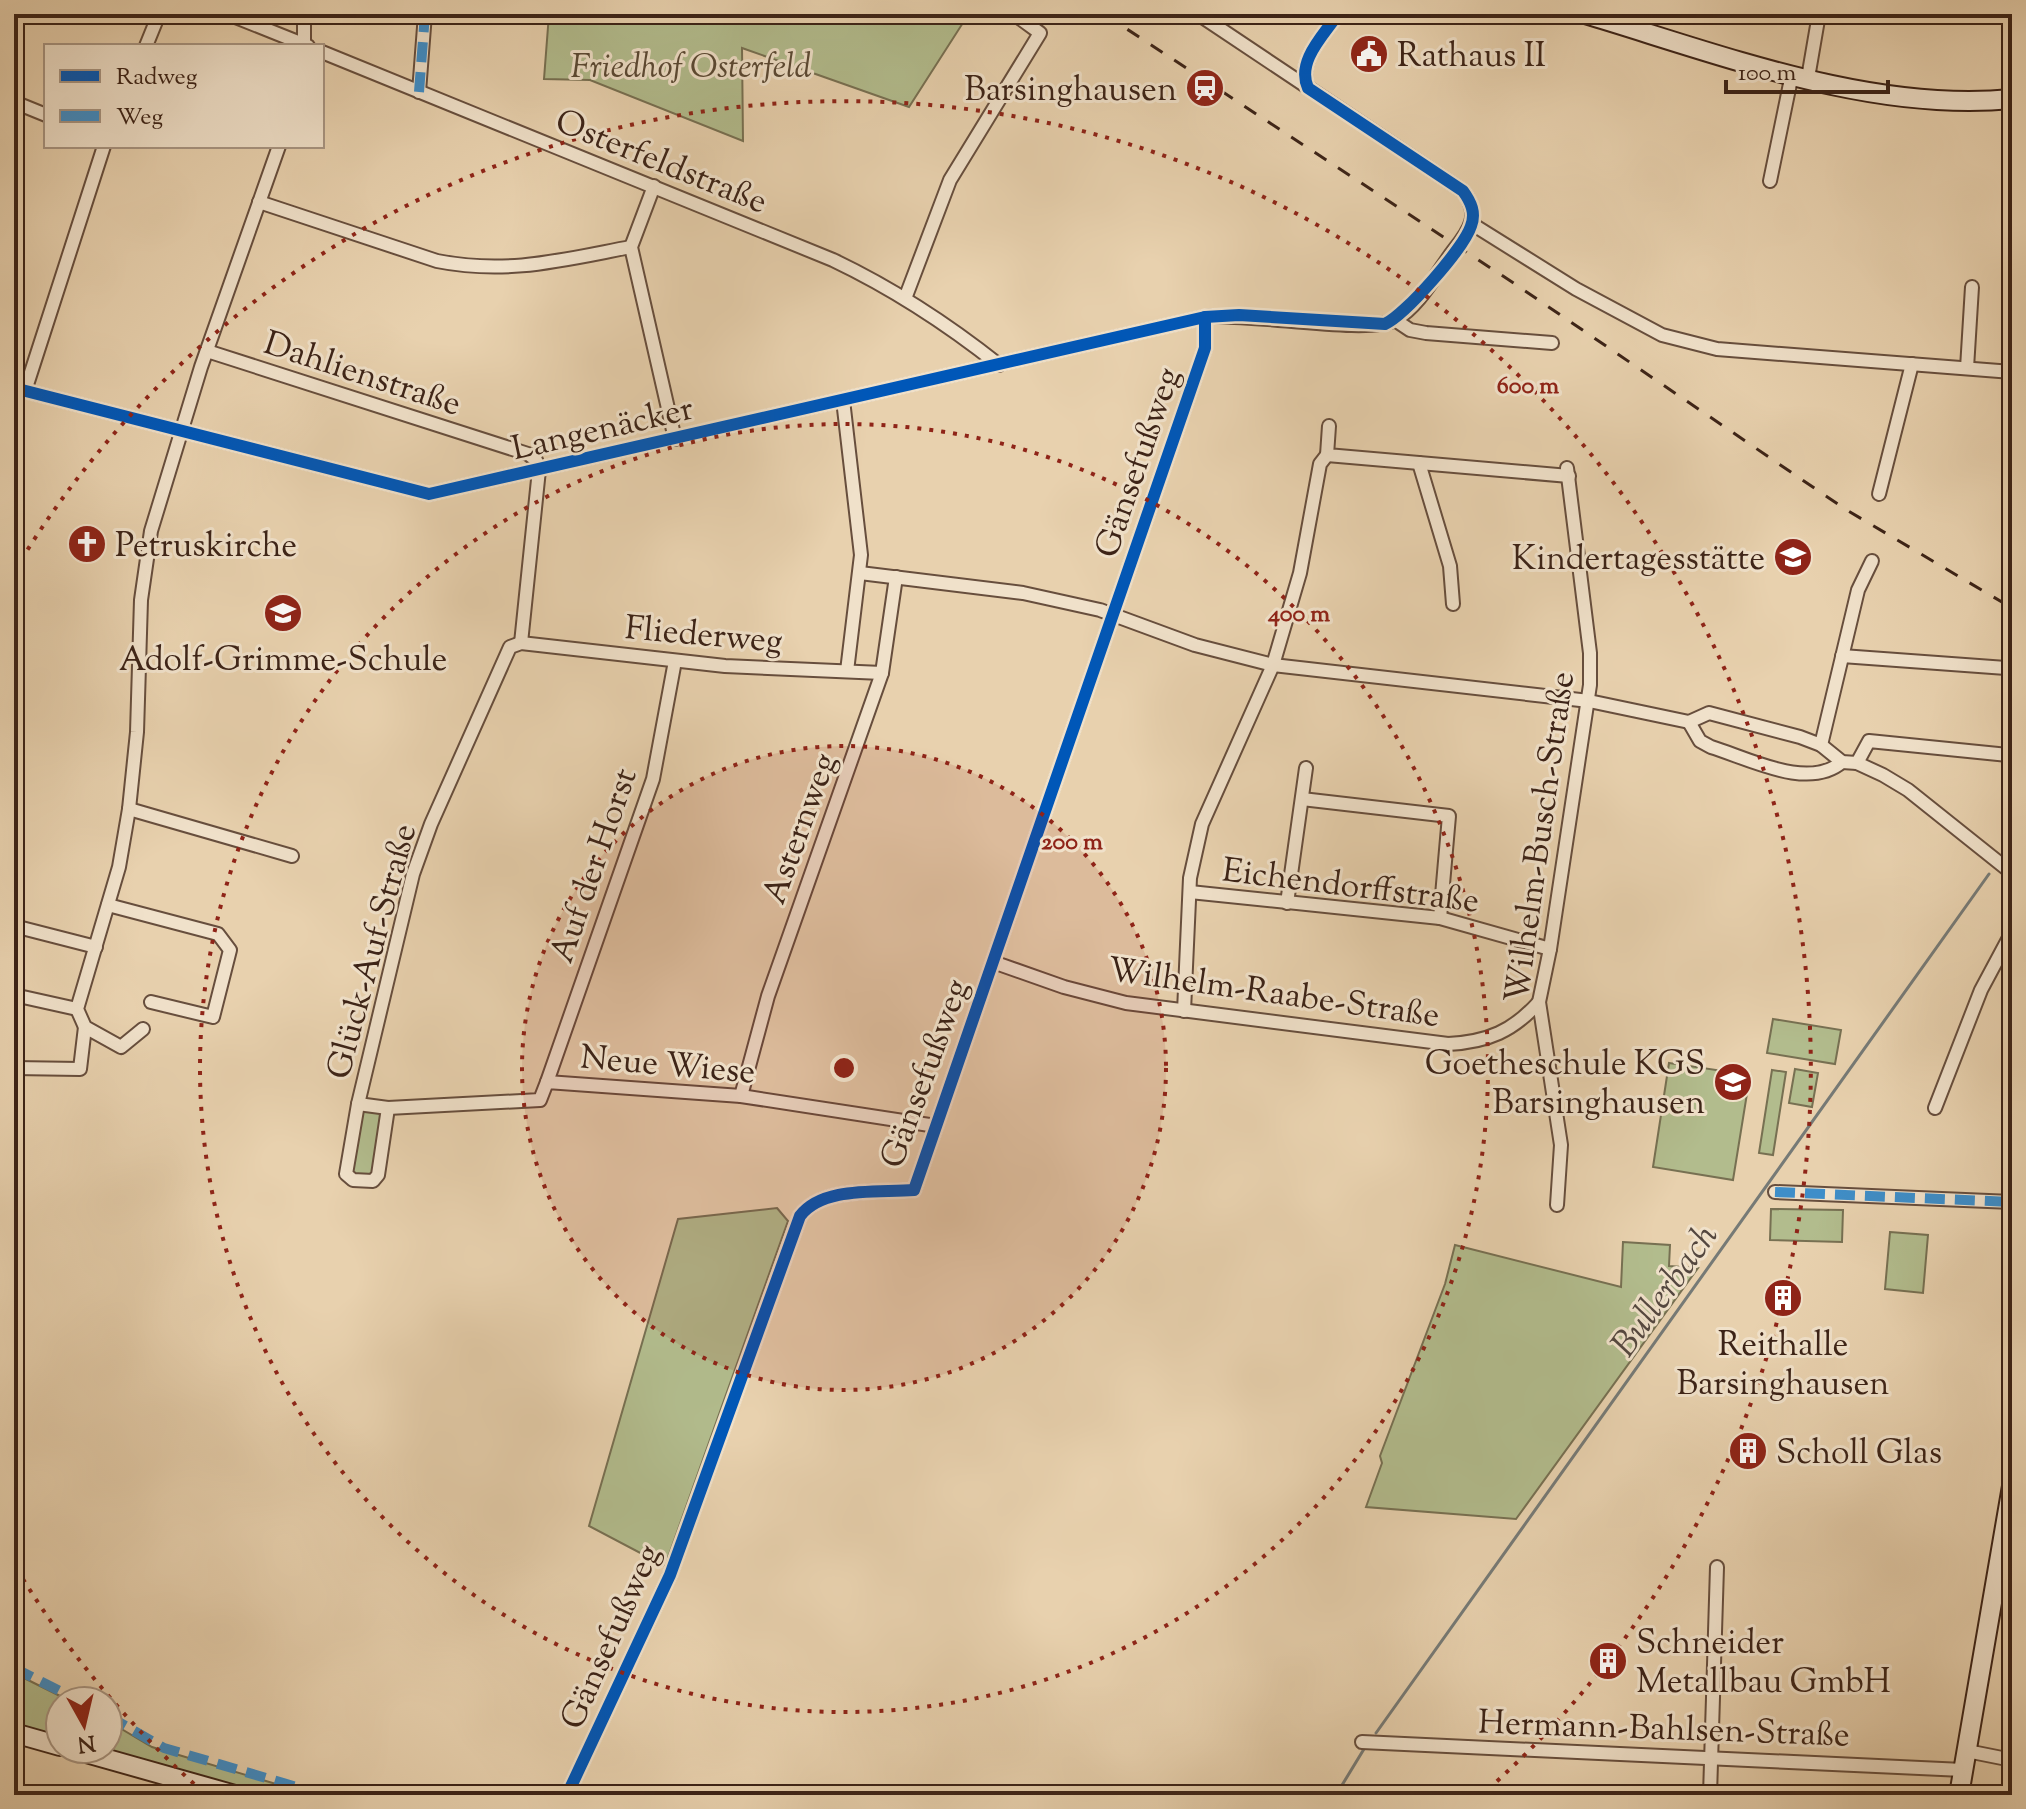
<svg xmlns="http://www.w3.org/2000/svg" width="2026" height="1809" viewBox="0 0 2026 1809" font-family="'Sorts Mill Goudy',serif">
  <rect width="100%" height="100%" fill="#e8d1ae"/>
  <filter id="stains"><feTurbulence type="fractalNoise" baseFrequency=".0025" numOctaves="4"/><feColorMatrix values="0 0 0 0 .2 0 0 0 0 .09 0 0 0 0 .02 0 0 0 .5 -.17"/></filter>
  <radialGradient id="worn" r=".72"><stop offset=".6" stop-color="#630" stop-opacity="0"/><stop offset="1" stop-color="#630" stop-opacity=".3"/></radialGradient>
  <g fill="#b2bc8d" stroke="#777052" stroke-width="2">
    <path d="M549,14H966L968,15L909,107L742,48L743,141L590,80L544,79Z"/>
    <path d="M1773,1019L1841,1030L1835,1064L1767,1053Z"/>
    <path d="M1669,1063L1750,1075L1733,1180L1653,1167Z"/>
    <path d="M1795,1069L1818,1073L1812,1107L1789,1103Z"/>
    <path d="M1772,1070L1786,1072L1773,1155L1759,1153Z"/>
    <path d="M358,1104L388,1108L373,1181L346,1174Z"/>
    <path d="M777,1208L788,1221L665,1566L589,1526L678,1219Z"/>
    <path d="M1771,1209L1843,1210L1842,1242L1770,1240Z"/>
    <path d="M1890,1232L1928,1235L1923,1293L1885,1289Z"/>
    <path d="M1623,1242L1670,1245L1669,1266L1698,1268L1516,1519L1366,1507L1382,1463L1380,1456L1445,1284L1455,1245L1621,1287Z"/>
    <path d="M14,1673L70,1701H60V1739L14,1726Z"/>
    <path d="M108,1721L152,1747L313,1795H257L94,1749H108Z"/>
  </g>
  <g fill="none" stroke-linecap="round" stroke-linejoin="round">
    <g stroke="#767a76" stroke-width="3">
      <path d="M2009,848L2012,843"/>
      <path d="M1376,1733L1989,874"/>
      <path d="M1336,1795L1364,1749"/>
    </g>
    <defs>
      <g id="minor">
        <path d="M228,14L308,46"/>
        <path d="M146,46L159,14"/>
        <path d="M304,46V14"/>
        <path d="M322,52L833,260C894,289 946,323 999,365"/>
        <path d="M1808,78L1819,14"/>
        <path d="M1308,88C1296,61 1324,35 1338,14"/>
        <path d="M419,92L425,14"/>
        <path d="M14,102L46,115"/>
        <path d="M1770,181L1792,74"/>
        <path d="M654,186L631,247L675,439"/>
        <path d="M259,202L437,261C507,275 562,260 631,247"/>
        <path d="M1472,224L1576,289L1662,335L1717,349L2012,372"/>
        <path d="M906,296L950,180L1040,33L1014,14"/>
        <path d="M1395,320L1410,330L1426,333L1552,343"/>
        <path d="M207,351L528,454L536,460L539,470L521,643"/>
        <path d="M1967,368L1972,287"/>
        <path d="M14,388L429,494L1205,317C1248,312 1368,335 1395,320C1420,306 1437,272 1454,250C1470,230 1481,214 1463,191L1198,14"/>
        <path d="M25,391L104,146"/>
        <path d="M843,400L861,555L847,671"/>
        <path d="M1329,426L1327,455L1569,476"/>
        <path d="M1419,463L1450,566L1453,604"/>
        <path d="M1879,494L1912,364"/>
        <path d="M860,573L1023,593L1100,610L1195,645L1273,665L1589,701L1689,722L1709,713L1800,737L1821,745L1842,762L1857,763L1883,775L1908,790L2012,873"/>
        <path d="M1842,656L2006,668"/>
        <path d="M1689,722L1700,741L1711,747C1748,758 1808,791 1842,762"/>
        <path d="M1821,745L1858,590L1872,561"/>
        <path d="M1857,763L1869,741L2008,755"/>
        <path d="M1302,799L1449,816L1440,918"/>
        <path d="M129,809L292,856"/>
        <path d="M1190,892L1440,918L1550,949"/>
        <path d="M1287,903L1306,768"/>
        <path d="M108,905L218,934L230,950L213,1017L151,1002"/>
        <path d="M14,926L96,947"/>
        <path d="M993,962L1064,987L1126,1003L1448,1044C1488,1042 1513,1031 1539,1002"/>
        <path d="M14,995L77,1009"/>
        <path d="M1184,1011L1190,878L1202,824L1273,665L1300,573L1320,464L1327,455"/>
        <path d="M143,1029L121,1047L85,1027L77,1009L119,867L129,809L137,732L141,600L151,531L201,367L279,146"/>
        <path d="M14,1068L80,1069L85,1027"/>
        <path d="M547,1082L653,779L675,661"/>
        <path d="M741,1096L768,996L882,673L896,577"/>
        <path d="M358,1104L388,1108L540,1100L547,1082L741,1096L936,1126"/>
        <path d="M388,1108L378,1175L373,1181L353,1180L346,1174L358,1104L413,874L431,824L510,647L521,643L725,666L882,673"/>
        <path d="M1935,1108L1981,990L2012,932"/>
        <path d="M1775,1192L2012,1202"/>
        <path d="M1557,1205L1561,1145L1539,1002L1550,949L1590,685V653L1567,468"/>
        <path d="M1362,1742L1963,1770"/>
        <path d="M1967,1751L2012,1760"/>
        <path d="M567,1795L670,1575L800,1216C823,1186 878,1193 914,1190L1205,348V317"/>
        <path d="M1710,1795L1717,1567"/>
      </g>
      <g id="secondary">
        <path d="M1585,14C1719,54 1871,113 2012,99"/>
        <path d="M14,1733L60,1746"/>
        <path d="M72,1749L235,1795"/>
        <path d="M1959,1795L2012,1486"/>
      </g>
    </defs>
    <use href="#minor" stroke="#674e3d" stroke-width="16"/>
    <use href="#secondary" stroke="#3c2317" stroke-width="22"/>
    <use href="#minor" stroke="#f0e1ca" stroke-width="12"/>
    <use href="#secondary" stroke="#f0e1ca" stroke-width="18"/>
    <path stroke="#3c2317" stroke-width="3" stroke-dasharray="14 14" stroke-linecap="butt" d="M1104,14L1515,284L1845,509L2012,608"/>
    <g stroke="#3e8ec9" stroke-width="10" stroke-dasharray="20 10" stroke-linecap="butt">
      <path d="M419,92L425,14"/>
      <path d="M1775,1192L2012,1202"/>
      <path d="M14,1668L80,1701"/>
      <path d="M108,1716L164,1748L324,1795"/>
    </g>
    <defs>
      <g id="cycleway">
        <path d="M14,388L429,494L1205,317L1239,315L1385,324C1405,315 1464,248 1471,226C1476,213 1471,202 1463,191L1308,88C1296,61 1324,35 1338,14"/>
        <path d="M567,1795L670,1575L800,1216C823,1186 878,1193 914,1190L1205,348V317"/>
      </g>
    </defs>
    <use href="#cycleway" stroke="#f0e1ca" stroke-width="17"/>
    <use href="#cycleway" stroke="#0057b8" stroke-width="12"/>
  </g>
  <circle cx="844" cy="1068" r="322" fill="#8f2418" fill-opacity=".12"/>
  <g fill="none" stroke="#8f2418" stroke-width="4" stroke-dasharray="4 8">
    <circle cx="844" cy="1068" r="322"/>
    <circle cx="844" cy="1068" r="644"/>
    <path d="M203 1792A967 967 0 0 1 15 1566M15 570A967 967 0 1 1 1485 1792"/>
  </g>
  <defs>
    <symbol id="civic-disc" viewBox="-11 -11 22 22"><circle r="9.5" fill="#8f2418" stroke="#f0e1ca"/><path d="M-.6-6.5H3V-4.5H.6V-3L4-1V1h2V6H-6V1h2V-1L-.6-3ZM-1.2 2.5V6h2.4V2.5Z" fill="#fff"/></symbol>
    <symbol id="station-disc" viewBox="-11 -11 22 22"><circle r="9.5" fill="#8f2418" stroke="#f0e1ca"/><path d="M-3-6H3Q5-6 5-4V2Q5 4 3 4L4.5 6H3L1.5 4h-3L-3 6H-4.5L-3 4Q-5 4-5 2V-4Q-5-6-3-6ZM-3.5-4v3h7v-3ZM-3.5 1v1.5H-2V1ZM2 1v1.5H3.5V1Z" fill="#fff"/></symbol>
    <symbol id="church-disc" viewBox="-11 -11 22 22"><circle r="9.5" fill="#8f2418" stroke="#f0e1ca"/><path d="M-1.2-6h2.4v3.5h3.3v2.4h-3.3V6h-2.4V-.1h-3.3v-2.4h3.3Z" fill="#fff"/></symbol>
    <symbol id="school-disc" viewBox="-11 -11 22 22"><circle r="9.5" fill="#8f2418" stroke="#f0e1ca"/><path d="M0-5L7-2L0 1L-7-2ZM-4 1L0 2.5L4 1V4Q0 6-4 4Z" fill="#fff"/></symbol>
    <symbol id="building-disc" viewBox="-11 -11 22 22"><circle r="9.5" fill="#8f2418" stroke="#f0e1ca"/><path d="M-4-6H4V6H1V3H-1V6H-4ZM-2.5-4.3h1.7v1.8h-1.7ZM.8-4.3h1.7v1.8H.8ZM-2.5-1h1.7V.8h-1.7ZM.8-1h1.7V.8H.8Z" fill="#fff"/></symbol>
  </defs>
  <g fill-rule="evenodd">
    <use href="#civic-disc" x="1347" y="32" width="44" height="44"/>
    <use href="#station-disc" x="1183" y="66" width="44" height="44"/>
    <use href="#church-disc" x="65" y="522" width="44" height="44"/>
    <use href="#school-disc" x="1771" y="535" width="44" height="44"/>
    <use href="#school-disc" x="261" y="591" width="44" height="44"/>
    <use href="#school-disc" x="1711" y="1060" width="44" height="44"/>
    <use href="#building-disc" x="1761" y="1276" width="44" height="44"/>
    <use href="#building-disc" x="1726" y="1429" width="44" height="44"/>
    <use href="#building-disc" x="1586" y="1639" width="44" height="44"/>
  </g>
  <g text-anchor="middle" stroke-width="6" stroke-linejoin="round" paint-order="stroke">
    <g font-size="34" fill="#3c2317" stroke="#f0e1ca" text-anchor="start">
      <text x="1397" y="66">Rathaus II</text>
      <text x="1177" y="100" text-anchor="end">Barsinghausen</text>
      <text x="115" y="556">Petruskirche</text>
      <text x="1765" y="569" text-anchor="end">Kindertagesstätte</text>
      <text x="283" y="670" text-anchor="middle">Adolf-Grimme-Schule</text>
      <text x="1705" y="1074" text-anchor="end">Goetheschule KGS<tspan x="1705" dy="39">Barsinghausen</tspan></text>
      <text x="1783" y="1355" text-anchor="middle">Reithalle<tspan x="1783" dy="39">Barsinghausen</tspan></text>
      <text x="1776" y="1463">Scholl Glas</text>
      <text x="1636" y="1653">Schneider<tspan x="1636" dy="39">Metallbau GmbH</tspan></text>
    </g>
    <g font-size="34" font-style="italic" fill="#5a4934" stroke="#f0e1ca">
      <text x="691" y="77">Friedhof Osterfeld</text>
    </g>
    <g font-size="34" fill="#3c2317" stroke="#f0e1ca">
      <text transform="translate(662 160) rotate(22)" y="12">Osterfeldstraße</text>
      <text transform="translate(363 372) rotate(18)" y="12">Dahlienstraße</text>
      <text transform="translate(602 427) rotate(-13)" y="12">Langenäcker</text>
      <text transform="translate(1136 462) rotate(-71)" y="12">Gänsefußweg</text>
      <text transform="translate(704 633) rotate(5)" y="12">Fliederweg</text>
      <text transform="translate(798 828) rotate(-70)" y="12">Asternweg</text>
      <text transform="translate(1538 837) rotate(-82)" y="12">Wilhelm-Busch-Straße</text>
      <text transform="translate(592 865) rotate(-71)" y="12">Auf der Horst</text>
      <text transform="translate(1351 884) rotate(7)" y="12">Eichendorffstraße</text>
      <text transform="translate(370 951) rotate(-75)" y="12">Glück-Auf-Straße</text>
      <text transform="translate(1274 991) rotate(8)" y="12">Wilhelm-Raabe-Straße</text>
      <text transform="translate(668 1063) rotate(5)" y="12">Neue Wiese</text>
      <text transform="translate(923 1073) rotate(-70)" y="12">Gänsefußweg</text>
      <text transform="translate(609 1636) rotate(-66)" y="12">Gänsefußweg</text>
      <text transform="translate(1664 1727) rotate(2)" y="12">Hermann-Bahlsen-Straße</text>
    </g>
    <g font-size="36" font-style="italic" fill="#54473f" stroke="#f0e1ca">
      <text transform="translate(1663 1289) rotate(-54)" y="13">Bullerbach</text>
    </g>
  </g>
  <circle cx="844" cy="1068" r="12" fill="#8f2418" stroke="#f0e1ca" stroke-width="4"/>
  <g font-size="24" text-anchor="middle" font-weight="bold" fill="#8f2418" stroke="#f0e1ca" stroke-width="6" stroke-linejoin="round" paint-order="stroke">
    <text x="1528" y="393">600 m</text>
    <text x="1299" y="621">400 m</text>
    <text x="1072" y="849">200 m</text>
  </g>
  <rect width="2026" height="1809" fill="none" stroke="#e8d1ae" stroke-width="48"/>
  <rect x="16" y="16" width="1994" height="1777" fill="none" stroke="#3c2317" stroke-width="4"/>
  <rect x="24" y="24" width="1978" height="1761" fill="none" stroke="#3c2317" stroke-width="2"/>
  <rect x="44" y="44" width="280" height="104" fill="#f0e1ca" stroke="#a89582" stroke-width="2"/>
  <rect x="60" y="70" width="40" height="12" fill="#0057b8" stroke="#a89582" stroke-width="2"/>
  <text x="116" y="84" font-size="24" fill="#3c2317">Radweg</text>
  <rect x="60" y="110" width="40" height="12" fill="#3e8ec9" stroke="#a89582" stroke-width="2"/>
  <text x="116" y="124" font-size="24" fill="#3c2317">Weg</text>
  <g transform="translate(84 1725) rotate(172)"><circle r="38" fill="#f0e1ca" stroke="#a89582" stroke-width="2"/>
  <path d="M0-6L14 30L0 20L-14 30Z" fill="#8f2418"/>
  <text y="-12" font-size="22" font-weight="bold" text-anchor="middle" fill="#3c2317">N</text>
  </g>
  <path d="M1726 80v12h162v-12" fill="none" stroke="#3c2317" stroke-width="4"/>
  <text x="1738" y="80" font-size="24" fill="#3c2317" stroke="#f0e1ca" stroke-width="6" paint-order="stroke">100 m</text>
  <rect width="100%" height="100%" filter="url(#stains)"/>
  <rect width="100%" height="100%" fill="url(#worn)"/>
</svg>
